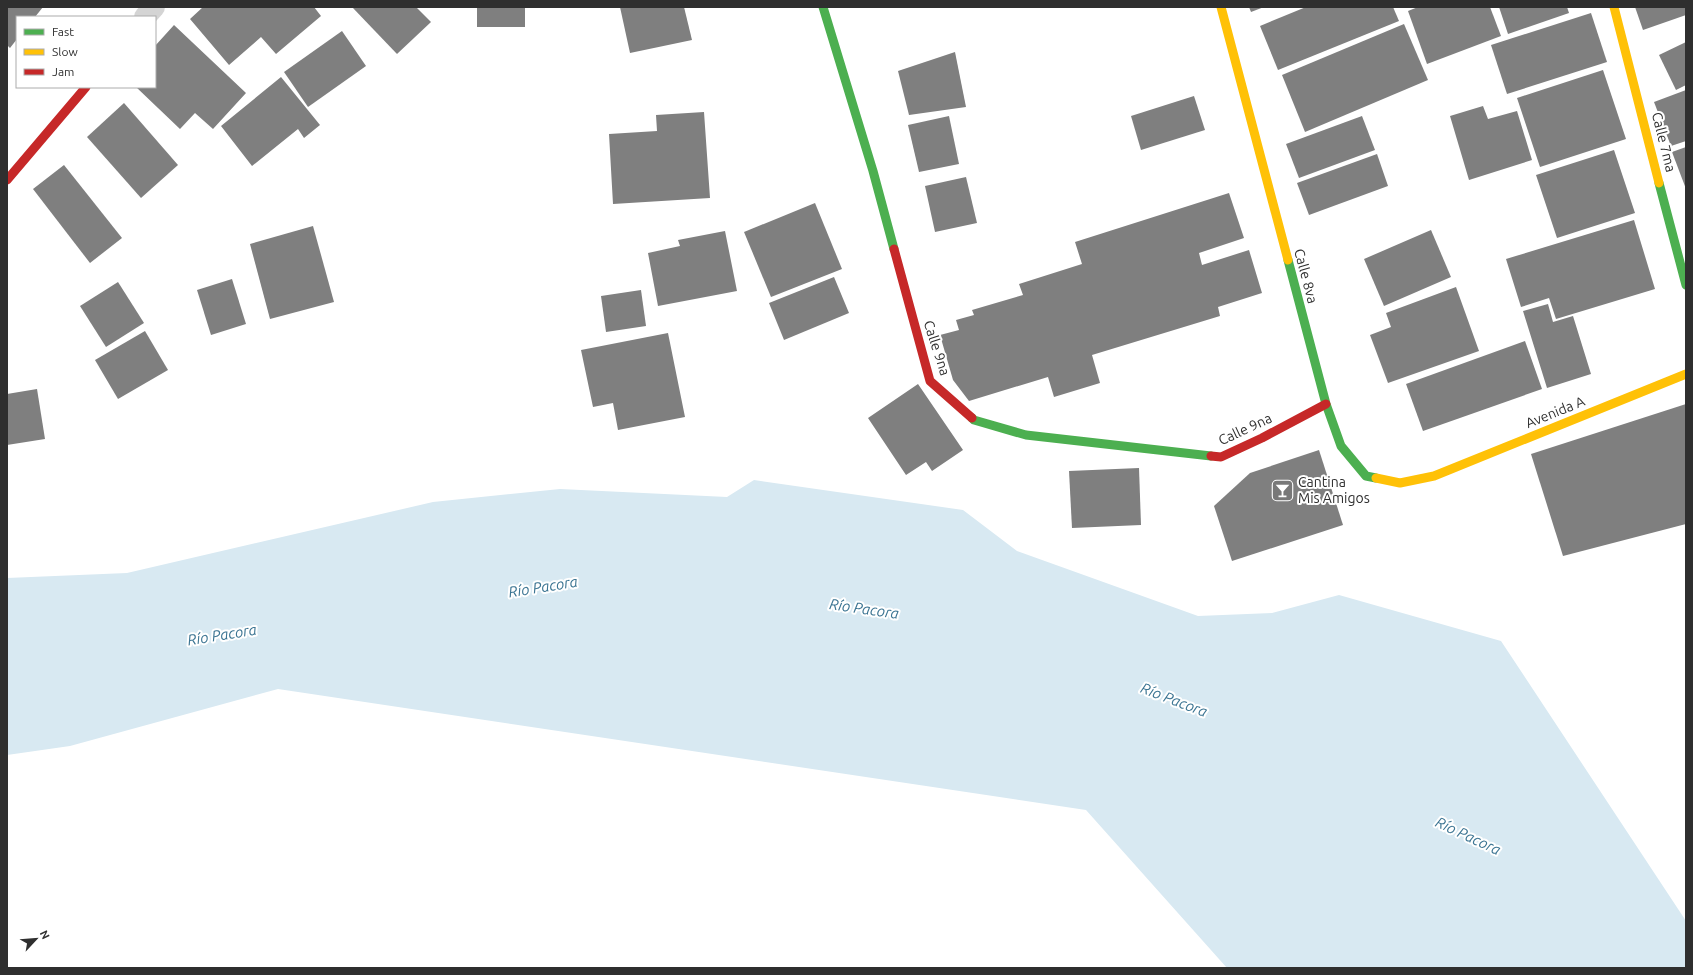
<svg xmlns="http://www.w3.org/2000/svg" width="1693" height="975" viewBox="0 0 1693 975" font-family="Ubuntu,sans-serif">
  <rect width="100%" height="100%" fill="#fff"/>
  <path fill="#d8e9f2" d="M754,480L963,510L1017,551L1198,616L1272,613L1339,595L1501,641L1686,921V968H1227L1086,810L278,689L70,746L7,755V578L127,573L433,502L560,489L727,497Z"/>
  <g fill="#7f7f7f">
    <path d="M7,7H43L35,17H17V39L10,48L7,45Z"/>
    <path d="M203,7H314L321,16L276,54L261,37L229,65L190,19Z"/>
    <path d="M352,7H416L431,22L397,54Z"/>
    <rect x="477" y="7" width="48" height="20"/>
    <path d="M620,7H684L692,40L630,53Z"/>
    <path d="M1249,7H1264L1251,12Z"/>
    <path d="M1306,7H1393L1399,21L1278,70L1260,26Z"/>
    <path d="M1418,7H1490L1501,36L1427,64L1408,11Z"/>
    <path d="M1499,7H1567L1569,13L1508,34Z"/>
    <path d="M1635,7H1686V15L1643,30Z"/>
    <path d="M1591,13L1607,62L1507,94L1491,45Z"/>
    <path d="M1404,24L1428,80L1305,132L1282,75Z"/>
    <path d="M174,25L246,93L213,129L195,113L180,129L136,87H155V46Z"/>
    <path d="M342,31L366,66L308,107L284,72Z"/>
    <path d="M1686,42V85L1676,90L1659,55Z"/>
    <path d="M955,52L966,107L909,115L898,71Z"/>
    <path d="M1603,70L1626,139L1540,167L1517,98Z"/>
    <path d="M281,77L320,125L304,138L298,129L252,166L221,126Z"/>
    <path d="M1686,90V141L1671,146L1654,102Z"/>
    <path d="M1194,96L1205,130L1141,150L1131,116Z"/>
    <path d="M124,103L178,165L141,198L87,137Z"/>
    <path d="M1483,106L1488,119L1517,111L1532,160L1469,180L1450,116Z"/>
    <path d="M704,112L710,198L613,204L609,134L657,131L656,115Z"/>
    <path d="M949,116L959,164L919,172L908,125Z"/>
    <path d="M1362,116L1375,150L1299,178L1286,144Z"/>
    <path d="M1686,147V189L1672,152Z"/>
    <path d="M1614,150L1635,213L1557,238L1536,175Z"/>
    <path d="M1377,154L1388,186L1309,215L1297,183Z"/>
    <path d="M64,165L122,238L90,263L33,189Z"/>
    <path d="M966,177L977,223L935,232L925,186Z"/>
    <path d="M1229,193L1244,238L1199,253L1202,265L1249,250L1262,293L1218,307L1220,316L1092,355L1100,383L1054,397L1048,377L969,401L953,380L940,335L959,330L956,320L974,315L972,310L1023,295L1019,284L1082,264L1075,242Z"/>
    <path d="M815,203L842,269L771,297L744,232Z"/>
    <path d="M1634,220L1655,289L1556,319L1549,298L1521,307L1506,259Z"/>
    <path d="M313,226L334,302L270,319L250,244Z"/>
    <path d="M1431,230L1451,277L1384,306L1364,259Z"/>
    <path d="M725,231L737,291L658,306L648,253L680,246L678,240Z"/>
    <path d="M834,277L849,313L784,340L769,303Z"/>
    <path d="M232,279L246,324L211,335L197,290Z"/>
    <path d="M118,282L144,323L106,347L80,306Z"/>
    <path d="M1456,287L1479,351L1388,383L1370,335L1391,327L1386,313Z"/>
    <path d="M641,290L646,326L606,332L601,296Z"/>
    <path d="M1548,304L1553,322L1573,316L1591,374L1547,388L1523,311Z"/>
    <path d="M145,331L168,370L118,399L95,360Z"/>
    <path d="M668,333L685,417L618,430L613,403L593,407L581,350Z"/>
    <path d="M1525,341L1542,389L1423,431L1406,384Z"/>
    <path d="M918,384L963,450L932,471L926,462L906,475L868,418Z"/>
    <path d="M37,389L45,439L7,445V394Z"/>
    <path d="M1686,404V524L1563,556L1531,454Z"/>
    <path d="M1319,450L1343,525L1232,561L1214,506L1250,473Z"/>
    <path d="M1139,468L1141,525L1072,528L1069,471Z"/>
  </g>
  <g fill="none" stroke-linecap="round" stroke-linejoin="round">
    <path stroke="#d4d4d4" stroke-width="22" d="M145,17L154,7"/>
    <g stroke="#4caf50" stroke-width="9">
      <path d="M823,7L873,171L894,249"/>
      <path d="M1659,183L1686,285"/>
      <path d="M1288,260L1326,404L1341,446L1366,476L1376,478"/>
      <path d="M972,418L974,420L1026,435L1211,456"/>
    </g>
    <g stroke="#ffc107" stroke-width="9">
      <path d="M1221,7L1288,260"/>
      <path d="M1614,7L1659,183"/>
      <path d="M1376,478L1400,483L1434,476L1686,374"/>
    </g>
    <g stroke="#c62828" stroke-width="9">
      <path d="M7,180L86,87"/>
      <path d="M894,249L930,381L972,418"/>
      <path d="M1211,456L1221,457L1262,438L1326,404"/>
    </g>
  </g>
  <defs>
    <symbol id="bar-square" viewBox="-11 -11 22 22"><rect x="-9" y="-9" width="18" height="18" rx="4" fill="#787878" stroke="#fff"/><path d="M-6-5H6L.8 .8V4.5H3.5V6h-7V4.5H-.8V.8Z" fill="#fff"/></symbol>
  </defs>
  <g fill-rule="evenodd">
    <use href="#bar-square" x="1270" y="478" width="25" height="25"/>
  </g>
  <g text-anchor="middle" stroke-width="4" stroke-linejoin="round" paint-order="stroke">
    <g font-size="14" fill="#2f2f2f" stroke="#fff">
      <text transform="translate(1664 142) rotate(76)" y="5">Calle 7ma</text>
      <text transform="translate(1306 276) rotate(75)" y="5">Calle 8va</text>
      <text transform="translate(937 348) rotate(72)" y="5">Calle 9na</text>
      <text transform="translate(1555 412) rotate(-22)" y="5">Avenida A</text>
      <text transform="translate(1245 429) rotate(-25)" y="5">Calle 9na</text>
    </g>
    <g font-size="14" fill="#2f2f2f" stroke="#fff" text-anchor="start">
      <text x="1298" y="487">Cantina<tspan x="1298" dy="16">Mis Amigos</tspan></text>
    </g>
    <g font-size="15" font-style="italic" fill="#3b7492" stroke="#fff">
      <text transform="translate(543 587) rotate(-9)" y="5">Río Pacora</text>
      <text transform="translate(864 609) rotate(8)" y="5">Río Pacora</text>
      <text transform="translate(222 635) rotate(-9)" y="5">Río Pacora</text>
      <text transform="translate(1174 700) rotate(21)" y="5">Río Pacora</text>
      <text transform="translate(1468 836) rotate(25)" y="5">Río Pacora</text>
    </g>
  </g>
  <rect width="1693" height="975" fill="none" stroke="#2f2f2f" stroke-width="16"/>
  <rect x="16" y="16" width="140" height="72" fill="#ffffff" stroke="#acacac"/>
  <rect x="24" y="29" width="20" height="6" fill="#4caf50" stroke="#acacac"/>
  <text x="52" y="36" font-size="12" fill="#2f2f2f">Fast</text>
  <rect x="24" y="49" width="20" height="6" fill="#ffc107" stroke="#acacac"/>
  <text x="52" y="56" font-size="12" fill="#2f2f2f">Slow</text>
  <rect x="24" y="69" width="20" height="6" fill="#c62828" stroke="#acacac"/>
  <text x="52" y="76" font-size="12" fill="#2f2f2f">Jam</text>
  <g transform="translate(36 939) rotate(64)" stroke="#ffffff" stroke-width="3" paint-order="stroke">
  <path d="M0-3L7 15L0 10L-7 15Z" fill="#2f2f2f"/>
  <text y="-6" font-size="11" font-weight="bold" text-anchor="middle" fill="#2f2f2f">N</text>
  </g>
</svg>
